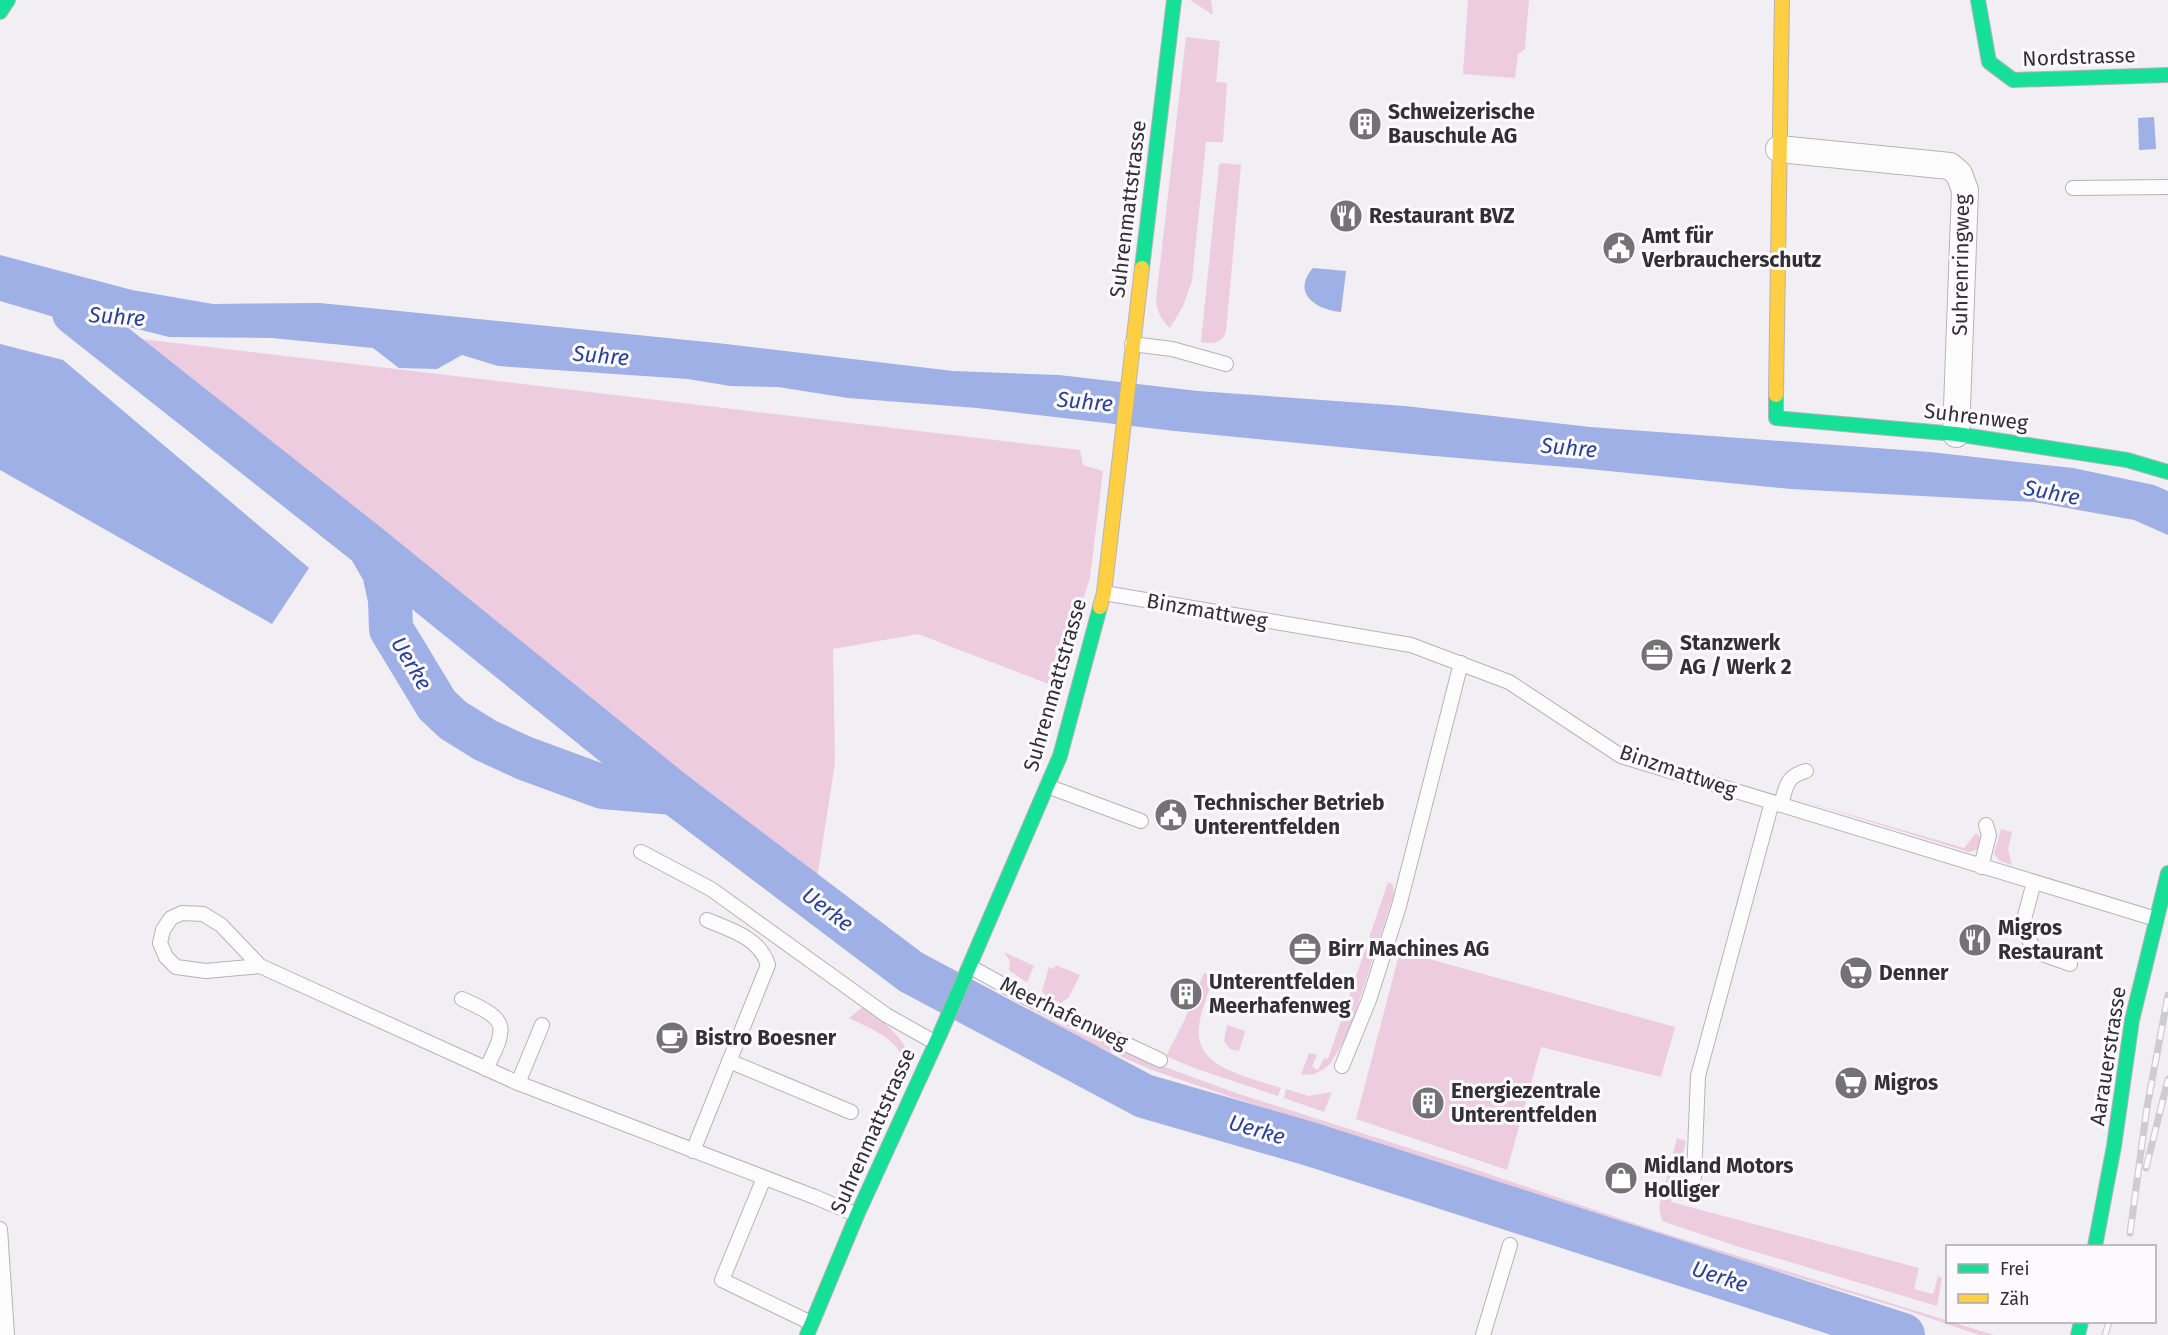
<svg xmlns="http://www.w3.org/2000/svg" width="2168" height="1335" viewBox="0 0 2168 1335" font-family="'Fira Sans',sans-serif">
  <rect width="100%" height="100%" fill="#f1eef4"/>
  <g fill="#edccdf">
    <path d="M1190,0H1211L1213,15Z"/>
    <path d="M1468,0H1529L1525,49L1518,54L1515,78L1463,74Z"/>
    <path d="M1186,37L1220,41L1216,82L1227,83L1223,142H1206L1192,281L1183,306L1170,328C1161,320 1157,312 1156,300Z"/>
    <path d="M1222,163L1241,165L1226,332C1221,344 1212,344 1201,342L1219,165Z"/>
    <path d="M133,338L1080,450L1083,465L1103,471L1090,578L1054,686L918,634L833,649L835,763L816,885Z"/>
    <path d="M1793,798L1964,848L1976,833L1980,837L1978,849L1969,852Z"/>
    <path d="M2001,829L2012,832L2008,849L2012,865L2000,861L1994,854Z"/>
    <path d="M1388,882L1393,885L1394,894L1350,1029L1342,1044L1330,1064L1324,1069L1314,1074L1301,1075L1309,1053L1317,1055L1312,1067L1318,1070L1324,1058L1328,1059Z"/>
    <path d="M1400,951L1675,1027L1661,1077L1541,1047L1507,1170L1356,1119Z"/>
    <path d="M1004,952L1034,966L1028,980L1026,982L1009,970L1010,961Z"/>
    <path d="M1056,965L1080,975L1069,997L1061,1003L1048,998L1042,991L1049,967L1053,969Z"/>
    <path d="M1204,973L1214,976C1209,992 1201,1009 1199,1026C1193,1069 1250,1077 1281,1088L1278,1096L1194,1068L1166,1056L1184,1021Z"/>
    <path d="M1016,1003L1084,1035L1154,1063L1236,1093L1471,1168L1654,1230L1994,1335H1979L1903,1309L1655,1234L1234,1098L1152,1070L1006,1007Z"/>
    <path d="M864,1006C881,1021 910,1040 910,1064L868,1161L852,1176L850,1174L855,1171L861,1163L903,1063C900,1038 868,1028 849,1018Z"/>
    <path d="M1227,1025L1245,1031L1239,1051L1230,1049L1224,1041Z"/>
    <path d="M1286,1089L1309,1096L1332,1092L1324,1112L1284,1098Z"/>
    <path d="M1677,1138L1686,1141L1681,1161L1674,1160L1669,1181L1676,1183L1671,1202L1919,1268L1914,1289L1933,1294L1938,1276L1942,1278L1937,1306L1736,1246L1662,1221L1659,1207Z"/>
  </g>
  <g fill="#9eb0e5">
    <path d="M2154,117L2156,149L2139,150L2138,118Z"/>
    <path d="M0,255L132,290L213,304L320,303L717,343L953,371L1059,375L1198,391L1405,406L1590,427L1930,452L2073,468L2154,485L2168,491V535L2134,520L2034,502L1791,489L1578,468L1423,455L1175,431L977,408L848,398L778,387L730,386L688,379L498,366L462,355L437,369L399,368L373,348L272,338L169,337L74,313L61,319L0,301Z"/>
    <path d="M1313,268L1346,271L1341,312C1316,310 1291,293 1313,268Z"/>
    <path d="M0,344L63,360L309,568L272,624L0,470Z"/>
  </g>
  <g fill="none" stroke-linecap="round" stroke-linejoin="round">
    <g stroke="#9eb0e5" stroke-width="44">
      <path d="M74,313L369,546L674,793L911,972L1144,1096L1310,1144L1903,1335"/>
      <path d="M370,548L384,572L390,600L391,629L437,705L453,720L485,740L524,758L603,787L674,793"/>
    </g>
    <defs>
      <g id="lane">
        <path d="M2073,188L2168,187"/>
        <path d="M1132,344L1172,349L1226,364"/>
        <path d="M1104,593L1411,645L1509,682L1621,756L2156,919"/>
        <path d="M1047,786L1141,821"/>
        <path d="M1781,805C1786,787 1786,776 1806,771"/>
        <path d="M641,852L711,889L886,1015L936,1043"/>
        <path d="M1981,867L1989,835L1986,825"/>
        <path d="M2034,882L2023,923L2028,938L2036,952L2070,964"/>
        <path d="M260,966L206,971L176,967L166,957L160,943L163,930L171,918L182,913L203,914L221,925L260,966L518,1083L815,1197L857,1215"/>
        <path d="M969,966L1023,996L1160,1060"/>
        <path d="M462,999C509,1020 508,1025 486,1069"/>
        <path d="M729,1061L851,1112"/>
        <path d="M1342,1066L1369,1000L1399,906L1461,663"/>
        <path d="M518,1083L542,1025"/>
        <path d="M693,1151L768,965C760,938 731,930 707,920"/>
        <path d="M1694,1177L1698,1076L1772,802"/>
        <path d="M764,1178L722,1280L811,1323"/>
        <path d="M0,1229L7,1335"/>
        <path d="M1483,1335L1510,1245"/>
      </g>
      <path id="street" d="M1779,149L1950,166L1959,174L1965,190L1956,434"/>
      <g id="fast">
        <path d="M1978,0L1989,62L2013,80L2168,75"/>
        <path d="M0,12L8,0"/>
        <path d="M1142,268L1174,0"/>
        <path d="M1776,395V418L1956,434L2127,460L2168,472"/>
        <path d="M2095,1246L2114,1146L2132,1020L2168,873"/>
        <path d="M807,1335L857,1215L940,1034L1060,756L1100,607"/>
        <path d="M2078,1335L2081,1322"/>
      </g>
      <g id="slow">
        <path d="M1776,395L1782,0"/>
        <path d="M1100,607L1104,593L1142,268"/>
      </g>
    </defs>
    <use href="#lane" stroke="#b6b3b8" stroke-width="16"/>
    <use href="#street" stroke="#b6b3b8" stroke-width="28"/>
    <use href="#fast" stroke="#b6b3b8" stroke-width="16"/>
    <use href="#slow" stroke="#b6b3b8" stroke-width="16"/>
    <use href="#lane" stroke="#fdfcfd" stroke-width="14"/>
    <use href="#street" stroke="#fdfcfd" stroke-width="26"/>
    <use href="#fast" stroke="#16e098" stroke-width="14"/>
    <use href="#slow" stroke="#ffcf43" stroke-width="14"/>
    <defs>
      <g id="rail">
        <path d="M2146,1168L2168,1079"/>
        <path d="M2130,1233L2147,1107L2168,995"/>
        <path d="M2105,1335L2109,1322"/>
      </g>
    </defs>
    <use href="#rail" stroke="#cdcdcf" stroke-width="7"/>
    <use href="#rail" stroke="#fcfaff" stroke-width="4.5" stroke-dasharray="14" stroke-linecap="butt"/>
  </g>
  <defs>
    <symbol id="building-disc" viewBox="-11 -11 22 22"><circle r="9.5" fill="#757277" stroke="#fcfaff"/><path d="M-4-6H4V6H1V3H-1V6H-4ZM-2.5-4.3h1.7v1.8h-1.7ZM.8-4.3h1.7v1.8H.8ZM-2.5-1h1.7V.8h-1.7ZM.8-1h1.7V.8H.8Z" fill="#fff"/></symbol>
    <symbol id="restaurant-disc" viewBox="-11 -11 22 22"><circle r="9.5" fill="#757277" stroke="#fcfaff"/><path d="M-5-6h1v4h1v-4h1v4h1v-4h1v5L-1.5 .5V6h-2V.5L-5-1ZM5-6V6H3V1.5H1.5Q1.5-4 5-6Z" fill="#fff"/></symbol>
    <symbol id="civic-disc" viewBox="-11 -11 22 22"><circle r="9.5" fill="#757277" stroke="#fcfaff"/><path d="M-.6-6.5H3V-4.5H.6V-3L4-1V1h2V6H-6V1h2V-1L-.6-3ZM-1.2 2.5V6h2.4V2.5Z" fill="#fff"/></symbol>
    <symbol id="office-disc" viewBox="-11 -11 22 22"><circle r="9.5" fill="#757277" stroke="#fcfaff"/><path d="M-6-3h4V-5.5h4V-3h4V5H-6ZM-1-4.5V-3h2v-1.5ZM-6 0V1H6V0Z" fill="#fff"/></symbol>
    <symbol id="supermarket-disc" viewBox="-11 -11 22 22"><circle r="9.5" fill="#757277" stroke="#fcfaff"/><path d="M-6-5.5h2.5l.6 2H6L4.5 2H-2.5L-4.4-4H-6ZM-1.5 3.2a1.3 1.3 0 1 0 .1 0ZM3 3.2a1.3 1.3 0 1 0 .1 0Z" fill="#fff"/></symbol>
    <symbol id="cafe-disc" viewBox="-11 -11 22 22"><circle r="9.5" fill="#757277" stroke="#fcfaff"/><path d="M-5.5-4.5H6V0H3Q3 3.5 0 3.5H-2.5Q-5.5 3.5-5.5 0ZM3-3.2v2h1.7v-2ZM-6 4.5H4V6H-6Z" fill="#fff"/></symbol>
    <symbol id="shop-disc" viewBox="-11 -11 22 22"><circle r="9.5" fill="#757277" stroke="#fcfaff"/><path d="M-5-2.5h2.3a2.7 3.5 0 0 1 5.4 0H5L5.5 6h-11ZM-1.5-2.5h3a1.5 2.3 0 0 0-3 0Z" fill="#fff"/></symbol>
  </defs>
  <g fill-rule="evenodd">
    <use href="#building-disc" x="1346" y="105" width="38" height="38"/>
    <use href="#restaurant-disc" x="1327" y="197" width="38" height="38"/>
    <use href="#civic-disc" x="1600" y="229" width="38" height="38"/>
    <use href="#office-disc" x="1638" y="636" width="38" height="38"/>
    <use href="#civic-disc" x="1152" y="796" width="38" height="38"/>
    <use href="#restaurant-disc" x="1956" y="921" width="38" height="38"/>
    <use href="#office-disc" x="1286" y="930" width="38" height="38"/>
    <use href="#supermarket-disc" x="1837" y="954" width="38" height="38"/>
    <use href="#building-disc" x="1167" y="975" width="38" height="38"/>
    <use href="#cafe-disc" x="653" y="1019" width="38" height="38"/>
    <use href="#supermarket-disc" x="1832" y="1064" width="38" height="38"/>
    <use href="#building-disc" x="1409" y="1084" width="38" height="38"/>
    <use href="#shop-disc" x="1602" y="1159" width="38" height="38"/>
  </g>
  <g text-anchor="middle" stroke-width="6" stroke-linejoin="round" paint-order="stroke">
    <g font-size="21" fill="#323034" stroke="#fcfaff">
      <text transform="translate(2079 57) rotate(-2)" y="7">Nordstrasse</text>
      <text transform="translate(1128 209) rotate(-83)" y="7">Suhrenmattstrasse</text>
      <text transform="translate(1961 265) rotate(-89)" y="7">Suhrenringweg</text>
      <text transform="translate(1976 417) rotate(7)" y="7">Suhrenweg</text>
      <text transform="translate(1207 611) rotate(10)" y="7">Binzmattweg</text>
      <text transform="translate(1055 685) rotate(-74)" y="7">Suhrenmattstrasse</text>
      <text transform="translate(1678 771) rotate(19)" y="7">Binzmattweg</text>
      <text transform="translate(1064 1013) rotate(26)" y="7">Meerhafenweg</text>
      <text transform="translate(2108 1056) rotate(-81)" y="7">Aarauerstrasse</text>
      <text transform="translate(873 1131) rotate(-66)" y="7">Suhrenmattstrasse</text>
    </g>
    <g font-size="21" font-weight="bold" fill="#323034" stroke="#fcfaff" text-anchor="start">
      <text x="1388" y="119">Schweizerische<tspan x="1388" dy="24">Bauschule AG</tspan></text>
      <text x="1369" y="223">Restaurant BVZ</text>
      <text x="1642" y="243">Amt für<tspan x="1642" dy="24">Verbraucherschutz</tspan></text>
      <text x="1680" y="650">Stanzwerk<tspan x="1680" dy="24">AG / Werk 2</tspan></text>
      <text x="1194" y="810">Technischer Betrieb<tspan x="1194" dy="24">Unterentfelden</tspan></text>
      <text x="1998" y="935">Migros<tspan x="1998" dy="24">Restaurant</tspan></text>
      <text x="1328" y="956">Birr Machines AG</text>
      <text x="1879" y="980">Denner</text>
      <text x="1209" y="989">Unterentfelden<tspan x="1209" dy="24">Meerhafenweg</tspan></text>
      <text x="695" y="1045">Bistro Boesner</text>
      <text x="1874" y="1090">Migros</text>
      <text x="1451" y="1098">Energiezentrale<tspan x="1451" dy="24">Unterentfelden</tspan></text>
      <text x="1644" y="1173">Midland Motors<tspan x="1644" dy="24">Holliger</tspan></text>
    </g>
    <g font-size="22" font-style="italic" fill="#294297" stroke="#fcfaff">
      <text transform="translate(117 316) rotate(4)" y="8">Suhre</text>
      <text transform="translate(601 355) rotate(5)" y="8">Suhre</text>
      <text transform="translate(1085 401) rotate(5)" y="8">Suhre</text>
      <text transform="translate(1569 447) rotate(5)" y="8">Suhre</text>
      <text transform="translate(2052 492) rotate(11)" y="8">Suhre</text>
      <text transform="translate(412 663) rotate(59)" y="8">Uerke</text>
      <text transform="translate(828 909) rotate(37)" y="8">Uerke</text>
      <text transform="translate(1257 1129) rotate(16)" y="8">Uerke</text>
      <text transform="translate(1720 1276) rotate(18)" y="8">Uerke</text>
    </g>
  </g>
  <rect x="1946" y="1245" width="210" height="78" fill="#fcfaff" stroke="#aba9ae" stroke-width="1.5"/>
  <rect x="1958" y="1264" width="30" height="9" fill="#16e098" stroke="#aba9ae" stroke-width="1.5"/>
  <text x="2000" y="1275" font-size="18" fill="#323034">Frei</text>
  <rect x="1958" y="1294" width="30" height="9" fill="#ffcf43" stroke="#aba9ae" stroke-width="1.5"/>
  <text x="2000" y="1305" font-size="18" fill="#323034">Zäh</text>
</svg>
